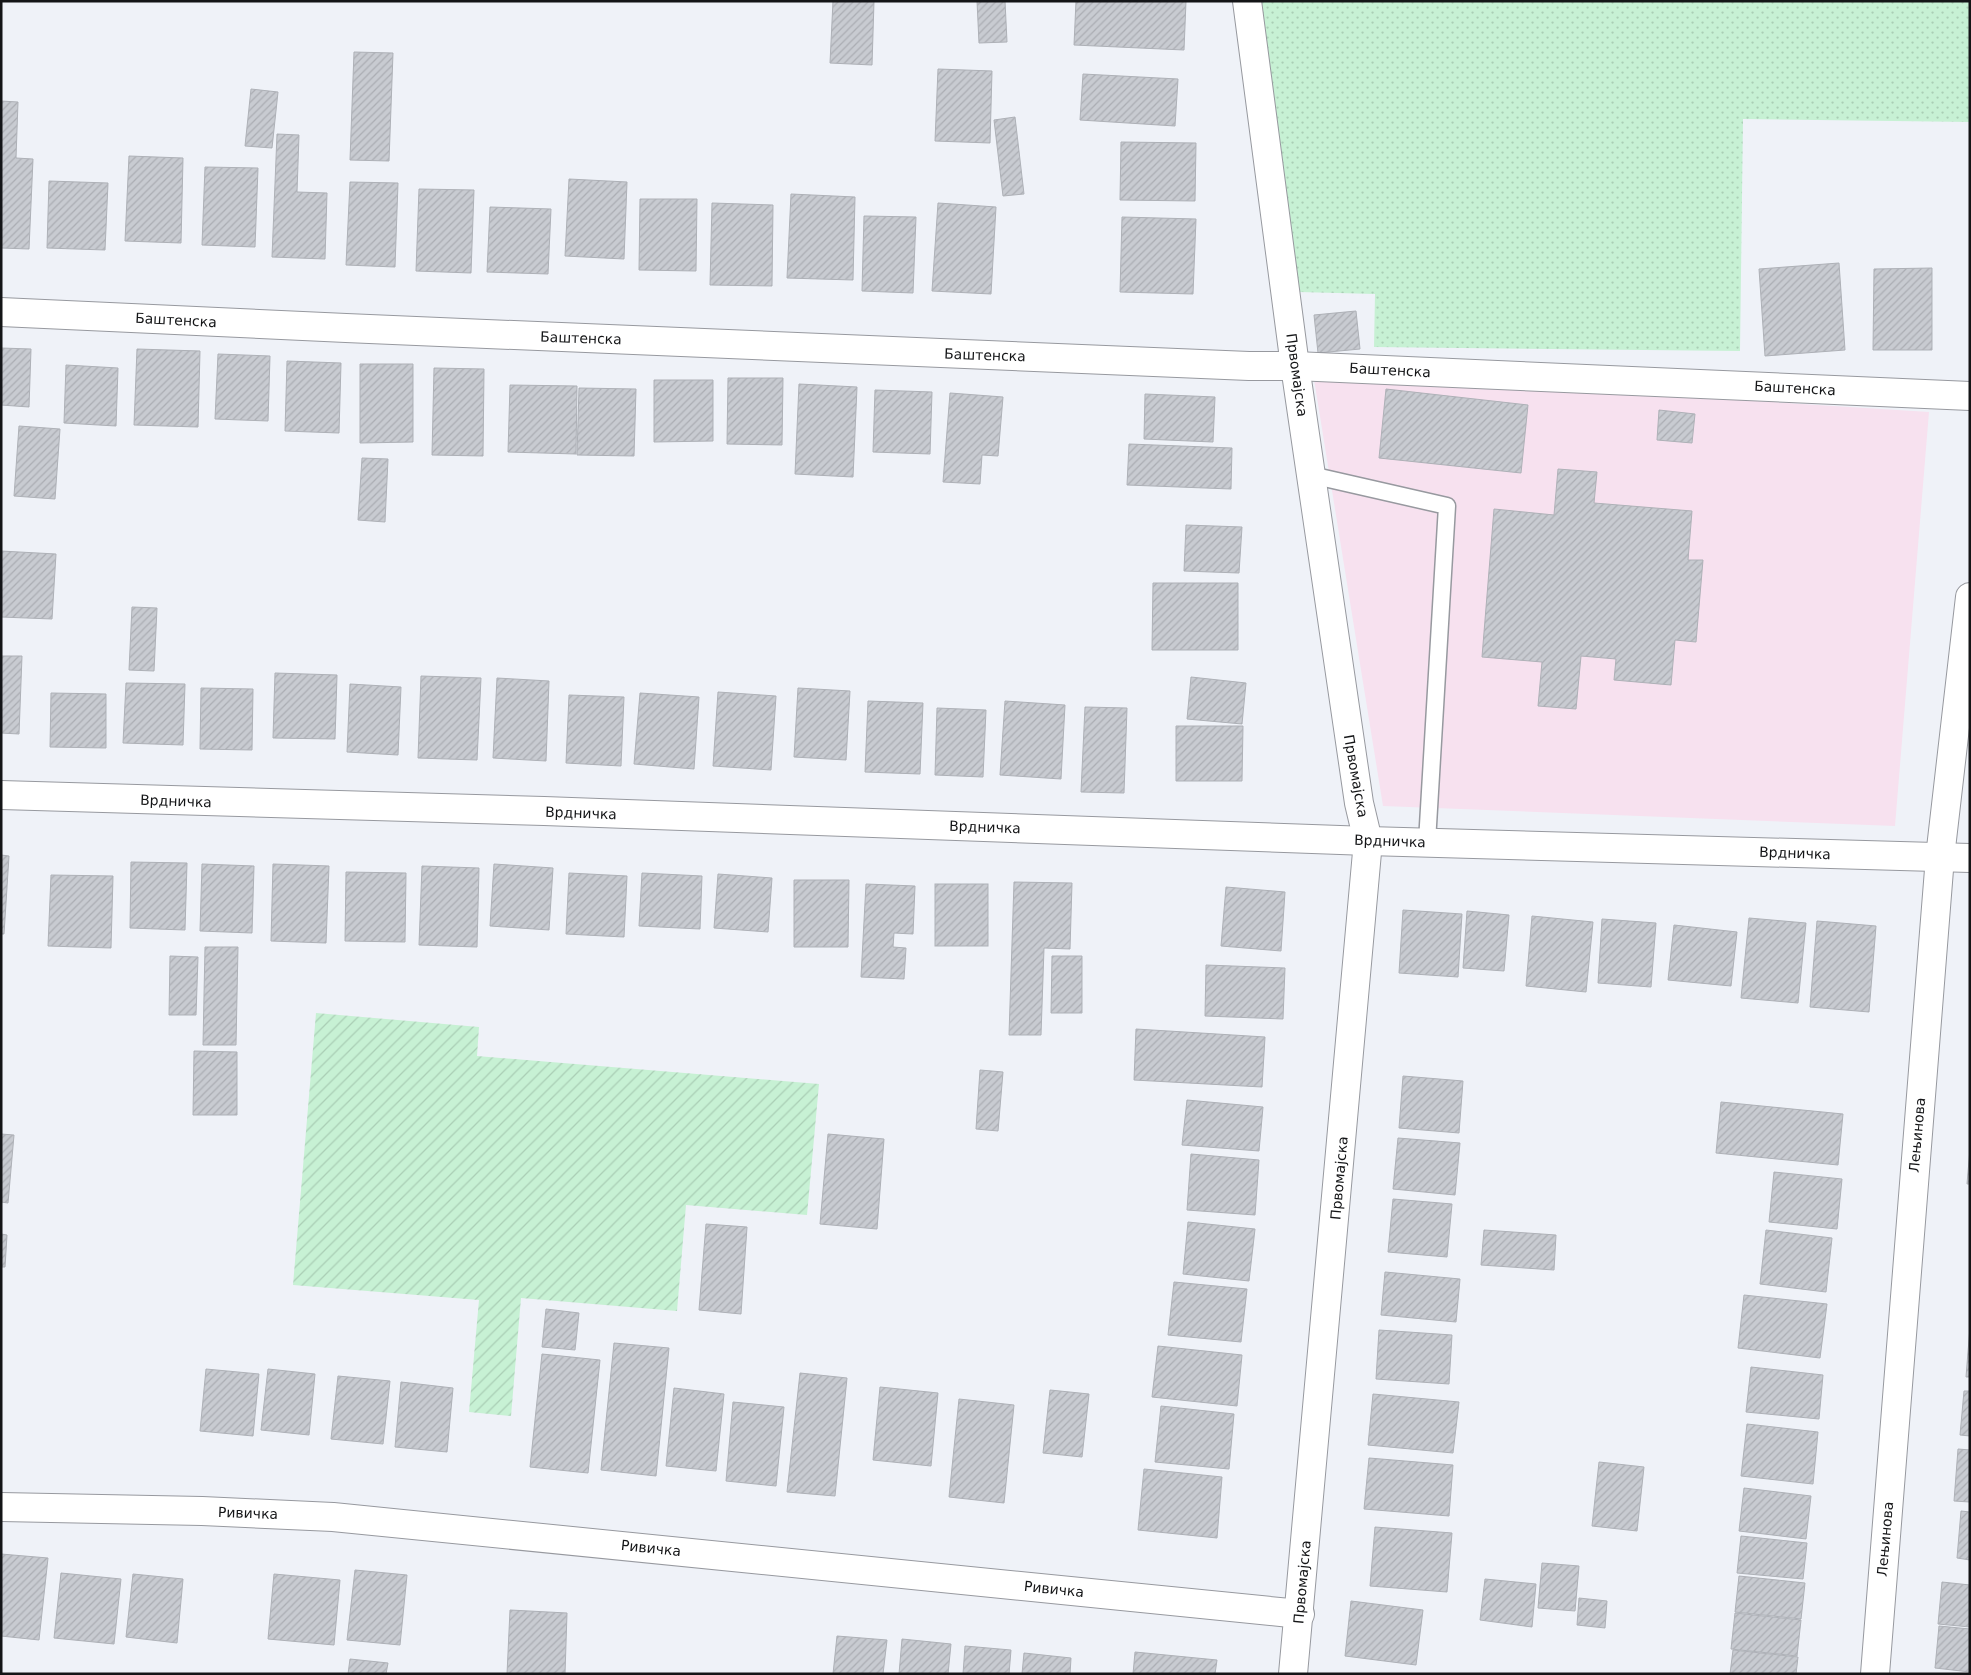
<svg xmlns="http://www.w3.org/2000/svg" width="1971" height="1675" viewBox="0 0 1971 1675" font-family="'DejaVu Sans',sans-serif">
  <defs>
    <pattern id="grass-dots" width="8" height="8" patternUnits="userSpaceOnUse" patternTransform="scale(1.25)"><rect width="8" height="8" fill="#c7f1d4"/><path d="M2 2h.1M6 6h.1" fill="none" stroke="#aaceb5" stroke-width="1.8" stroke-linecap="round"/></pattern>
    <pattern id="garden-furrows" width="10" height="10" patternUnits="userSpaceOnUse" patternTransform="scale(1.25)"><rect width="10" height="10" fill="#c7f1d4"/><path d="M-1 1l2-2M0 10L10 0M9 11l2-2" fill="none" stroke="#aaceb5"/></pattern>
    <pattern id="building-hatch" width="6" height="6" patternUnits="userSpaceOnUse" patternTransform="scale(1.25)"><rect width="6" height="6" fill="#c8cbd1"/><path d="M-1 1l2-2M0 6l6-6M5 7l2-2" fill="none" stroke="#abadb3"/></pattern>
  </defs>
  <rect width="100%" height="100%" fill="#eff2f8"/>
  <path fill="#f7e1ef" d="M1313,373L1929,412L1895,826L1383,806Z"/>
  <path fill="url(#grass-dots)" d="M1261,1H1970V122L1743,119L1740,351L1374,347L1375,294L1299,292Z"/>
  <path fill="url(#garden-furrows)" d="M316,1013L479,1027L477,1056L819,1084L807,1215L686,1205L677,1311L521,1298L511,1416L469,1412L479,1300L293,1285Z"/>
  <g fill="url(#building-hatch)" stroke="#aeb1b7">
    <path d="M833,1H874L872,65L830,63Z"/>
    <path d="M977,1H1005L1007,42L979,43Z"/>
    <path d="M1076,1H1186L1184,50L1074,45Z"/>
    <path d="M354,52L393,53L389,161L350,160Z"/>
    <path d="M938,69L992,71L990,143L935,141Z"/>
    <path d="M1083,74L1178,79L1175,126L1080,120Z"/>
    <path d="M251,89L278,92L272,148L245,146Z"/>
    <path d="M1,101L18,102L16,158L33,159L29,249L1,248Z"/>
    <path d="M1015,117L1024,194L1003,196L994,120Z"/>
    <path d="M277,134L299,135L297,192L327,193L325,259L272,257Z"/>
    <path d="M1121,142L1196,143L1195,201L1120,200Z"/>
    <path d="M129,156L183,158L181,243L125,241Z"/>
    <path d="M205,167L258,168L255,247L202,245Z"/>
    <path d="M569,179L627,182L624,259L565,256Z"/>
    <path d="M49,181L108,183L105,250L47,248Z"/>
    <path d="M350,182L398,183L395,267L346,265Z"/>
    <path d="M419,189L474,190L471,273L416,271Z"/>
    <path d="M791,194L855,197L853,280L787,278Z"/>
    <path d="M640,199H697L696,271L639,270Z"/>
    <path d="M712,203L773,205L772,286L710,285Z"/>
    <path d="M938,203L996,207L991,294L932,291Z"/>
    <path d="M490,207L551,209L548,274L487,272Z"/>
    <path d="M864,216L916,217L913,293L862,291Z"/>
    <path d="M1122,217L1196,219L1193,294L1120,292Z"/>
    <path d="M1839,263L1845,350L1765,356L1759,269Z"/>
    <path d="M1932,268V350H1873L1874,269Z"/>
    <path d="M1356,311L1360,349L1318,353L1314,315Z"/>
    <path d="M1,348L31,349L29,407L1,405Z"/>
    <path d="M137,349L200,351L198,427L134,425Z"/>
    <path d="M218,354L270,356L268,421L215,419Z"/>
    <path d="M287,361L341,363L339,433L285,431Z"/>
    <path d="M360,364H413V442L360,443Z"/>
    <path d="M66,365L118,368L116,426L64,423Z"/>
    <path d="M434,368L484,369L483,456L432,455Z"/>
    <path d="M728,378H783L782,445L727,444Z"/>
    <path d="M654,380H713V441L654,442Z"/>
    <path d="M799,384L857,387L853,477L795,474Z"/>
    <path d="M510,385L577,386L576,454L508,452Z"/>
    <path d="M579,388L636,389L634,456L577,455Z"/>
    <path d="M1386,389L1528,405L1521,473L1379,458Z"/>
    <path d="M875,390L932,392L930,454L873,452Z"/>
    <path d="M950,393L1003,397L998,456L982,455L980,484L943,482Z"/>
    <path d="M1145,394L1215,397L1213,442L1144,439Z"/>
    <path d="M1659,410L1695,414L1692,443L1657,440Z"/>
    <path d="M19,426L60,429L55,499L14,496Z"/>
    <path d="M1129,444L1232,448L1231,489L1127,485Z"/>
    <path d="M362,458L388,459L385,522L358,520Z"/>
    <path d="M1558,469L1597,472L1594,503L1692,511L1688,560H1703L1696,642L1675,640L1671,685L1614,680L1616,659L1581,656L1576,709L1538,706L1542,662L1482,657L1494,509L1554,515Z"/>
    <path d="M1186,525L1242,527L1239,573L1184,571Z"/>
    <path d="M1,551L56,554L52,619L1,617Z"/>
    <path d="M1153,583H1238V650H1152Z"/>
    <path d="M132,607L157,608L154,671L129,670Z"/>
    <path d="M1,656H22L19,734L1,733Z"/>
    <path d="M275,673L337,675L335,739L273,738Z"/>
    <path d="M421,676L481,678L477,760L418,758Z"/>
    <path d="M1191,677L1246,683L1242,724L1187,719Z"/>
    <path d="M497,678L549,681L546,761L493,758Z"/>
    <path d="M126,683L185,684L183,745L123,743Z"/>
    <path d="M350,684L401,687L398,755L347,752Z"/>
    <path d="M201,688L253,689L252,750L200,749Z"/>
    <path d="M798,688L850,691L846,760L794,757Z"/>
    <path d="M718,692L776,696L771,770L713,766Z"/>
    <path d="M51,693L106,694V748L50,747Z"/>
    <path d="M640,693L699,697L694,769L634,764Z"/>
    <path d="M569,695L624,697L621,766L566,763Z"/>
    <path d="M868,701L923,703L920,774L865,772Z"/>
    <path d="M1005,701L1065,705L1061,779L1000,775Z"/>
    <path d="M1085,707L1127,708L1124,793L1081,792Z"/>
    <path d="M937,708L986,710L983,777L935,775Z"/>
    <path d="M1176,726H1243L1242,781H1176Z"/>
    <path d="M1,855L9,856L4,934H1Z"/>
    <path d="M131,862L187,863L185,930L130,928Z"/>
    <path d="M202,864L254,866L252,933L200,931Z"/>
    <path d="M273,864L329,866L326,943L271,941Z"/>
    <path d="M494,864L553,868L549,930L490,926Z"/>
    <path d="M422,866L479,868L477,947L419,945Z"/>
    <path d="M346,872L406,873L405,942L345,941Z"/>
    <path d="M569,873L627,876L624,937L566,934Z"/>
    <path d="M642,873L702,876L700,929L639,926Z"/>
    <path d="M718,874L772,878L768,932L714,928Z"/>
    <path d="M51,875L113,876L111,948L48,946Z"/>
    <path d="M794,880H849L848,947H794Z"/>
    <path d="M1014,882L1072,883L1070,949L1044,948L1041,1035H1009Z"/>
    <path d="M866,884L915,886L913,934L894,933L893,947L906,948L904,979L861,977Z"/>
    <rect x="935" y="884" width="53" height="62"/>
    <path d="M1226,887L1285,892L1281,951L1221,946Z"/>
    <path d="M1403,910L1462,914L1458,977L1399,973Z"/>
    <path d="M1467,911L1509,915L1504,971L1463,968Z"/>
    <path d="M1532,916L1593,922L1586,992L1526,986Z"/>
    <path d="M1749,918L1806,923L1798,1003L1741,998Z"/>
    <path d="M1602,919L1656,923L1651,987L1598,983Z"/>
    <path d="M1817,921L1876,926L1869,1012L1810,1007Z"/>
    <path d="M1674,925L1737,932L1731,986L1668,980Z"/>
    <path d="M205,947H238L236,1045H203Z"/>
    <path d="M170,956L198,957L196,1015H169Z"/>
    <path d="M1052,956H1082V1013H1051Z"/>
    <path d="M1206,965L1285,968L1283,1019L1205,1016Z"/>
    <path d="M1136,1029L1265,1037L1262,1087L1134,1080Z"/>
    <path d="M194,1051L237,1052V1115H193Z"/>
    <path d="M980,1070L1003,1072L998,1131L976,1129Z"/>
    <path d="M1403,1076L1463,1081L1459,1133L1399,1128Z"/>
    <path d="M1187,1100L1263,1107L1259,1151L1182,1145Z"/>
    <path d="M1721,1102L1843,1114L1838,1165L1716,1153Z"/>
    <path d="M1,1134L14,1135L8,1203L1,1202Z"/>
    <path d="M828,1134L884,1139L877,1229L820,1224Z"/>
    <path d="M1398,1138L1460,1143L1455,1195L1393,1189Z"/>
    <path d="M1970,1149V1184H1967Z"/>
    <path d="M1191,1154L1259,1160L1255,1215L1187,1210Z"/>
    <path d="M1774,1172L1842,1179L1837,1229L1769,1222Z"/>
    <path d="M1393,1199L1452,1204L1447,1257L1388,1252Z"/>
    <path d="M1188,1222L1255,1229L1249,1281L1183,1274Z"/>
    <path d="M706,1224L747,1227L741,1314L699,1310Z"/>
    <path d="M1484,1230L1556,1235L1554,1270L1481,1265Z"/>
    <path d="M1766,1230L1832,1238L1826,1292L1760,1284Z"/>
    <path d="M1,1234L7,1235L5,1267H1Z"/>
    <path d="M1385,1272L1460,1279L1456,1322L1381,1315Z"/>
    <path d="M1174,1282L1247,1289L1241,1342L1168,1335Z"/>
    <path d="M1744,1295L1827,1304L1820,1358L1738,1348Z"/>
    <path d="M546,1309L579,1313L575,1350L542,1347Z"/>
    <path d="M1970,1327V1377H1966Z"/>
    <path d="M1379,1330L1452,1335L1449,1384L1376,1379Z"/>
    <path d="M614,1343L669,1348L656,1476L601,1470Z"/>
    <path d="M1158,1346L1242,1355L1237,1406L1152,1397Z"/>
    <path d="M542,1354L600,1360L588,1473L530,1467Z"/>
    <path d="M1751,1367L1823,1375L1819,1419L1746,1412Z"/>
    <path d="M206,1369L259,1374L253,1436L200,1431Z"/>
    <path d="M268,1369L315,1374L309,1435L261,1430Z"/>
    <path d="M800,1373L847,1378L835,1496L787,1492Z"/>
    <path d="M338,1376L390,1381L383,1444L331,1439Z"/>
    <path d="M401,1382L453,1388L447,1452L395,1447Z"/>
    <path d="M880,1387L938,1393L931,1466L873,1460Z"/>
    <path d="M674,1388L724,1394L716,1471L666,1466Z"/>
    <path d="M1050,1390L1089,1394L1082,1457L1043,1453Z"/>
    <path d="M1964,1391H1970V1436L1960,1435Z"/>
    <path d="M1373,1394L1459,1402L1453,1453L1368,1445Z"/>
    <path d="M959,1399L1014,1405L1004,1503L949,1497Z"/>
    <path d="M733,1402L784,1407L776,1486L726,1481Z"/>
    <path d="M1161,1406L1234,1414L1229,1469L1155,1462Z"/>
    <path d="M1747,1424L1818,1432L1813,1484L1741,1476Z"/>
    <path d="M1958,1449L1970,1450V1502L1954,1501Z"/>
    <path d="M1369,1458L1453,1465L1449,1516L1364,1509Z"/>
    <path d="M1599,1462L1644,1467L1637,1531L1592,1526Z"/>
    <path d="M1144,1469L1222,1477L1217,1538L1138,1530Z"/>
    <path d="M1744,1488L1811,1496L1806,1539L1739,1531Z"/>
    <path d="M1961,1511L1970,1512V1560L1957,1558Z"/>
    <path d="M1375,1527L1452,1533L1447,1592L1370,1586Z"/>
    <path d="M1741,1536L1807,1543L1803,1579L1737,1573Z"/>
    <path d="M1,1554L48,1558L39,1640L1,1636Z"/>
    <path d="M1542,1563L1579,1566L1575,1611L1538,1608Z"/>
    <path d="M355,1570L407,1575L400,1645L347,1640Z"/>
    <path d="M61,1573L121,1579L114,1644L54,1638Z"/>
    <path d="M133,1574L183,1579L177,1643L126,1637Z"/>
    <path d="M274,1574L340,1580L334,1645L268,1639Z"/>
    <path d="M1739,1576L1805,1583L1801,1619L1735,1612Z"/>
    <path d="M1485,1579L1536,1584L1532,1627L1480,1620Z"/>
    <path d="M1942,1582L1970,1585V1627L1938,1624Z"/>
    <path d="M1579,1598L1607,1601L1605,1628L1577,1625Z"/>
    <path d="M1351,1601L1423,1610L1416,1665L1345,1656Z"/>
    <path d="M510,1610L567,1613L565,1674H507Z"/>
    <path d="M1735,1613L1801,1620L1797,1656L1731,1649Z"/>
    <path d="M1939,1626L1970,1629V1672L1935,1668Z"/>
    <path d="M837,1636L887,1640L883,1674H833Z"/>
    <path d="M902,1639L951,1644L948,1674H899Z"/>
    <path d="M965,1646L1011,1650L1009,1674H963Z"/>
    <path d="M1733,1650L1798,1657L1796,1674H1730Z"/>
    <path d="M1135,1652L1217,1660L1215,1674H1133Z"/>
    <path d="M1024,1653L1071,1658L1070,1674H1022Z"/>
    <path d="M350,1659L388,1663L386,1674H348Z"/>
  </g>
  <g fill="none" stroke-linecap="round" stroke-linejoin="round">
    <defs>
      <path id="lane" d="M1311,475L1447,506L1427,842"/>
      <g id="street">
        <path d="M1247,1L1295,366L1359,803L1368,841L1293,1674"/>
        <path d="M1,312L346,328L1249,366H1295L1970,396"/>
        <path d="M1,795L544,811L1368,841L1970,858"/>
        <path d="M1,1507L202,1511L333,1517L1300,1614"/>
        <path d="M1875,1674L1940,857L1970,597"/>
      </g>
    </defs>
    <use href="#lane" stroke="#97999f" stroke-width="19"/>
    <use href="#street" stroke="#97999f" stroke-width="30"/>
    <use href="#lane" stroke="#fff" stroke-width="16"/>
    <use href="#street" stroke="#fff" stroke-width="28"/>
  </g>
  <g text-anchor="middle" stroke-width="4.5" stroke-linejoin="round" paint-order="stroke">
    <g font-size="14" fill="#141517" stroke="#fff">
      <text transform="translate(176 320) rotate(3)" y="5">Баштенска</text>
      <text transform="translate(581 338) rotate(2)" y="5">Баштенска</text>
      <text transform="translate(985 355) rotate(2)" y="5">Баштенска</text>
      <text transform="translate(1390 370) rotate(3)" y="5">Баштенска</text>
      <text transform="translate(1297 375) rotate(82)" y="5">Првомајска</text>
      <text transform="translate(1795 388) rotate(3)" y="5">Баштенска</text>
      <text transform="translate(1356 776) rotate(80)" y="5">Првомајска</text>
      <text transform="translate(176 801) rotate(2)" y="5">Врдничка</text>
      <text transform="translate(581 813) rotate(2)" y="5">Врдничка</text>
      <text transform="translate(985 827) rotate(2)" y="5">Врдничка</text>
      <text transform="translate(1390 841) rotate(2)" y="5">Врдничка</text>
      <text transform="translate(1795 853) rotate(2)" y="5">Врдничка</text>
      <text transform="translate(1917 1135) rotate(-85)" y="5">Лењинова</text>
      <text transform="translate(1339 1178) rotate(-85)" y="5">Првомајска</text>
      <text transform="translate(248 1513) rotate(2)" y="5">Ривичка</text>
      <text transform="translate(1885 1539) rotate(-85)" y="5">Лењинова</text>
      <text transform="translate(651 1548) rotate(6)" y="5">Ривичка</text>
      <text transform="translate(1302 1582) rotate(-85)" y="5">Првомајска</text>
      <text transform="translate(1054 1589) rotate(6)" y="5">Ривичка</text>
    </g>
  </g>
  <rect width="1971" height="1675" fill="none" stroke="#141517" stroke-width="5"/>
</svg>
